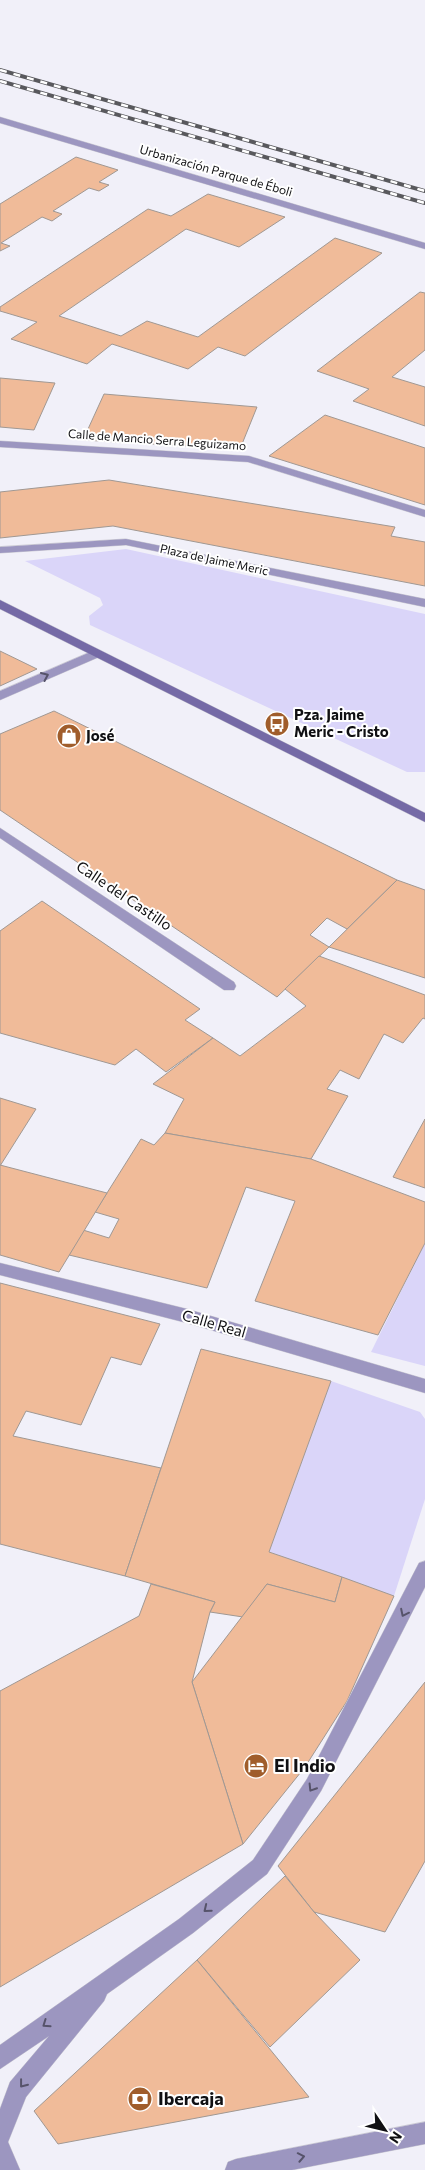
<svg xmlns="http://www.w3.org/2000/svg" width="425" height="2170" viewBox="0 0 425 2170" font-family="Commissioner,sans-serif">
  <rect width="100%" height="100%" fill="#f1f0f9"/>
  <g fill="#dad5f9">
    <path d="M126,549L425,614V772H407L90,625L89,616L103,605L100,598L25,561Z"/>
    <path d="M425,1243V1366L371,1352Z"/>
    <path d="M331,1381L420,1412L425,1419V1499L394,1596L269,1552Z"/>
  </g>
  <g fill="#f0bb99" stroke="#a09893">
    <path d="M76,157L118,170L99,182L109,185L99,191L89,188L53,211L62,214L52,221L42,217L1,243L10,246L0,251V204Z"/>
    <path d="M208,194L285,217L239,247L186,229L59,316L121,336L147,321L198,337L335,238L382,253L245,356L218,347L188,369L112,344L87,364L11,339L37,322L0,311V307L148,209L171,216Z"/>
    <path d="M420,292L425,293V350L392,377L425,387V426L353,401L369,389L317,371Z"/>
    <path d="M0,378L55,383L34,430L0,427Z"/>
    <path d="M104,394L257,407L240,449L83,440Z"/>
    <path d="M325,415L425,448V505L269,456Z"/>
    <path d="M109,480L395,527L391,536L425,542V586L113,526L0,538V492Z"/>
    <path d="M0,651L37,669L0,686Z"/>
    <path d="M54,711L397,880L347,929L327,918L310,935L329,947L277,997L0,810V734Z"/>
    <path d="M397,880L425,890V978L329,947Z"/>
    <path d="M42,901L200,1009L185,1020L213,1038L166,1072L136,1049L115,1065L0,1033V931Z"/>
    <path d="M319,956L425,995V1019L423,1018L403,1043L384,1034L359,1079L340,1070L327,1089L348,1096L311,1159L165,1133L184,1099L153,1084L213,1038L240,1056L306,1006L285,989Z"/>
    <path d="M0,1098L36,1109L0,1166Z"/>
    <path d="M425,1119V1188L393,1177Z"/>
    <path d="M165,1133L311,1159L425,1202V1243L378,1335L255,1301L295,1201L246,1187L207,1288L69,1255L83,1230L109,1238L119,1219L95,1212L141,1139L154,1145Z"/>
    <path d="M0,1165L107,1193L59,1272L0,1255Z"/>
    <path d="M0,1283L160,1324L141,1365L111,1357L81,1425L26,1411L13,1436L161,1468L125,1576L0,1544Z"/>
    <path d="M201,1349L331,1381L269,1552L342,1577L335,1602L267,1584L243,1617L210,1612L215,1602L125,1576Z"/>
    <path d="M342,1577L394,1596L347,1701L305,1767L243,1844L192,1682L267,1584L335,1602Z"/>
    <path d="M151,1584L215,1602L210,1612L192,1682L243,1844L0,1987V1691L139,1616Z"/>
    <path d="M425,1682V1861L385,1932L314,1912L278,1866Z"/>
    <path d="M285,1876L314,1912L360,1960L270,2047L197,1960Z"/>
    <path d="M197,1960L309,2097L58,2144L34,2111Z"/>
  </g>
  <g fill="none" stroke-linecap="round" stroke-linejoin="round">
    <defs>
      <g id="street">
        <path d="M0,117L425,243V249L0,123Z"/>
        <path d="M0,441L249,456L425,510V517L248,462L0,447Z"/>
        <path d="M126,539L425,599V607L126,545L0,553V547Z"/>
        <path d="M95,650L99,651L101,654L99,657L0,700V691Z"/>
        <path d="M0,828L234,982L236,986L234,990H224L0,838Z"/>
        <path d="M0,1263L187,1309L425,1379V1393L187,1323L0,1275Z"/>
        <path d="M425,1561V1587L321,1791L267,1874L193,1933L107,1994L104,2001L26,2097L8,2142L20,2170H0V2109L10,2082L49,2036L0,2069V2045L179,1919L253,1860L307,1779L419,1563Z"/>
        <path d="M425,2122V2144L292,2170H225L228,2162L236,2159Z"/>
      </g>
      <path id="secondary" d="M0,600L425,813V822L0,609Z"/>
    </defs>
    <use href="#street" stroke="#cdccd4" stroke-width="1"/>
    <use href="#secondary" stroke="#cdccd4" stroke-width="1"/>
    <use href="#street" fill="#9c96c0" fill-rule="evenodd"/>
    <use href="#secondary" fill="#756aa6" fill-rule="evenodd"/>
    <defs>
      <g id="rail">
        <path d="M0,70L425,191"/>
        <path d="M0,81L425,203"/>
      </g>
    </defs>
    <use href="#rail" stroke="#59595d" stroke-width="4"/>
    <use href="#rail" stroke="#fff" stroke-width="2.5" stroke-dasharray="7" stroke-linecap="butt"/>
  </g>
  <defs><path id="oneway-chevron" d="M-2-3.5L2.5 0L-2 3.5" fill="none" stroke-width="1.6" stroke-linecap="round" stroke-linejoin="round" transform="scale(1.25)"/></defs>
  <g stroke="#56536a">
    <use href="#oneway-chevron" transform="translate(45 676) rotate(-24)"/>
    <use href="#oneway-chevron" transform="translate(404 1613) rotate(116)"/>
    <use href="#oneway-chevron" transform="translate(312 1788) rotate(122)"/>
    <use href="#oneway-chevron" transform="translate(207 1909) rotate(141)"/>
    <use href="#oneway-chevron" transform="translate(46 2024) rotate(145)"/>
    <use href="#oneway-chevron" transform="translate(23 2084) rotate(128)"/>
    <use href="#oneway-chevron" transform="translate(301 2157) rotate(-11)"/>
  </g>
  <defs>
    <symbol id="bus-disc" viewBox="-11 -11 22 22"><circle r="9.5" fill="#a05d2b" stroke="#fff"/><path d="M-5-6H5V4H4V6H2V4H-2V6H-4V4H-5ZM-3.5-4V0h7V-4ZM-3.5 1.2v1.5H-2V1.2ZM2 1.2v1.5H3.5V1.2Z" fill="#fff"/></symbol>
    <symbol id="shop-disc" viewBox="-11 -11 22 22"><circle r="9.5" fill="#a05d2b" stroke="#fff"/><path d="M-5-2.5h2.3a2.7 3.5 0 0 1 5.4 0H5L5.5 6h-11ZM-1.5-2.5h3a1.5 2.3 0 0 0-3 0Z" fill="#fff"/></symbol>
    <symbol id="hotel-disc" viewBox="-11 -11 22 22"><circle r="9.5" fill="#a05d2b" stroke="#fff"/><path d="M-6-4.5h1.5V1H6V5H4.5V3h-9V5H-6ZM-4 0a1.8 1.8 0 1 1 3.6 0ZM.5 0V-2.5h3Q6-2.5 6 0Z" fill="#fff"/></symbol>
    <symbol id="bank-disc" viewBox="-11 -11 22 22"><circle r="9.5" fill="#a05d2b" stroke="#fff"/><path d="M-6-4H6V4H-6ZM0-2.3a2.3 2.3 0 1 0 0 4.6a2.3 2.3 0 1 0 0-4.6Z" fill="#fff"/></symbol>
  </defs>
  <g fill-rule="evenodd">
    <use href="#bus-disc" x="263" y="710" width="28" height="28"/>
    <use href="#shop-disc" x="55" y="722" width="28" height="28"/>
    <use href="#hotel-disc" x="242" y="1752" width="28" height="28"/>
    <use href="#bank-disc" x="126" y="2085" width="28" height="28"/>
  </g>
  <g text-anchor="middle" stroke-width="4" stroke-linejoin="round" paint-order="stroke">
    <g font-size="12" fill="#101013" stroke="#fff">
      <text transform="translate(216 171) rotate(16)" y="4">Urbanización Parque de Éboli</text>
      <text transform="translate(157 440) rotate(4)" y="4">Calle de Mancio Serra Leguizamo</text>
      <text transform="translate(214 560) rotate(12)" y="4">Plaza de Jaime Meric</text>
    </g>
    <g font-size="15" font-weight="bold" fill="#101013" stroke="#fff" text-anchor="start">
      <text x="294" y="720">Pza. Jaime<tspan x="294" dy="17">Meric - Cristo</tspan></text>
      <text x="86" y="741">José</text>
    </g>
    <g font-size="15" fill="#101013" stroke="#fff">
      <text transform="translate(124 896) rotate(34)" y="5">Calle del Castillo</text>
      <text transform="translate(214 1324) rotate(16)" y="5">Calle Real</text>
    </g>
    <g font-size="18" font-weight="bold" fill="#101013" stroke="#fff" text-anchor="start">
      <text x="274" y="1772">El Indio</text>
      <text x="158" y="2105">Ibercaja</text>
    </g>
  </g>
  <g transform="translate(385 2130) rotate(125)" stroke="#ffffff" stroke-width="4" paint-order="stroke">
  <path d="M0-4L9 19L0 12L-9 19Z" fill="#101013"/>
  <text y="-8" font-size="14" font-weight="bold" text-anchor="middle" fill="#101013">N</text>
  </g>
</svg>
